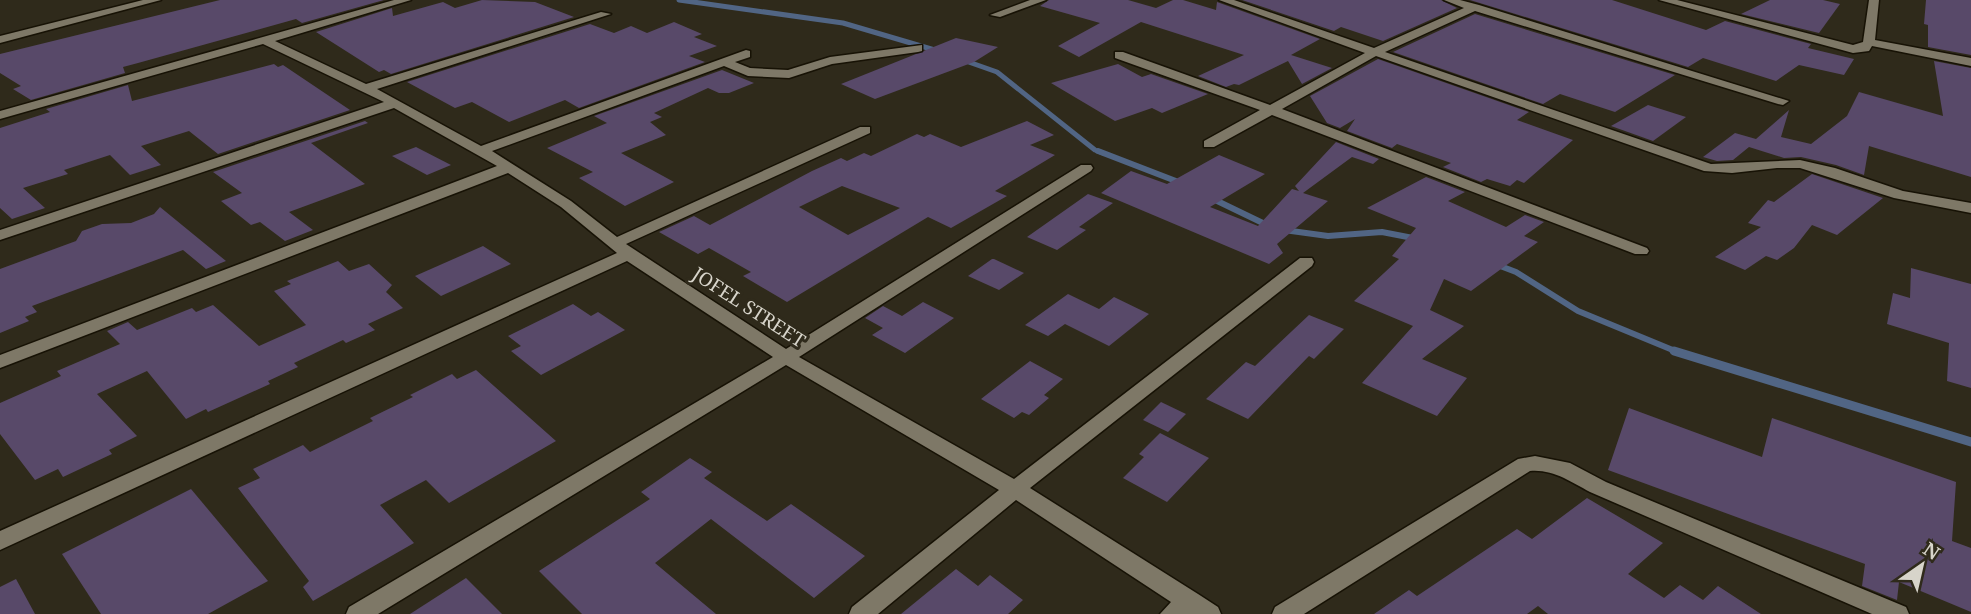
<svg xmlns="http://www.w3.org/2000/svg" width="1971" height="614" viewBox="0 0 1971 614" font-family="'Noto Serif',serif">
  <rect width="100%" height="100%" fill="#2f2a1b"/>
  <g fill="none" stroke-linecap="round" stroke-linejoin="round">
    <g stroke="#516584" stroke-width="5">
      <path d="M679,0L843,23L938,51"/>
      <path d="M963,60L997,72L1095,150L1103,153"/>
    </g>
    <g stroke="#516584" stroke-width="6">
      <path d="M1098,151L1181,183"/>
      <path d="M1211,198L1269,226"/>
      <path d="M1284,230L1328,236L1382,232L1418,239"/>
      <path d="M1495,264L1516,272L1578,311L1680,353"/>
    </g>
    <path stroke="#516584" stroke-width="9" d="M1674,351L1971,442"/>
  </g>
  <g fill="#584969" fill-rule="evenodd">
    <path d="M220,0H384L302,23L296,19L138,63L123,67L125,73L31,100L13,89L21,86L0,73V54Z"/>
    <path d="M482,0L535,2L574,17L391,74L384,70L379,72L316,32L392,8L393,16L443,2L455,8Z"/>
    <path d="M1049,0H1128L1156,8L1173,0H1183L1216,10L1217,2L1320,39L1291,55L1332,68L1302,84L1288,61L1239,85L1234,84L1226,87L1198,76L1244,55L1141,22L1079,57L1058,46L1100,23L1040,6Z"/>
    <path d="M1242,0H1441L1457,8L1383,41L1341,27L1334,31Z"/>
    <path d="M1470,0H1612L1706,30L1725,21L1811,44L1808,48L1854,59L1844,75L1799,65L1776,81L1703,58L1688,67Z"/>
    <path d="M1770,0H1823L1840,4L1819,33L1741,14Z"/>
    <path d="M1926,0H1971V55L1928,47V25L1924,24Z"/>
    <path d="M1475,14L1675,75L1615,112L1560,94L1543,104L1393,52Z"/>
    <path d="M674,22L702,34L694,37L717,46L689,56L705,62L579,108L565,100L509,122L472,102L455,108L407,82L590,24L614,33L631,26L647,33Z"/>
    <path d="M956,38L998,47L974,62L875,99L841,84Z"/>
    <path d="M1378,59L1529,112L1517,120L1573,140L1524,183L1517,180L1510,186L1487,179L1481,182L1443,167L1451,163L1397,144L1392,148L1347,131L1355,119L1340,128L1327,123L1310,96Z"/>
    <path d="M1934,61L1971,68V177L1869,146L1864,175L1836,165L1801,157L1784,158L1749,147L1733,160L1717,161L1703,157L1735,133L1756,139L1789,110L1781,137L1811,144L1847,116L1859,92L1943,116Z"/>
    <path d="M274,64L278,67L283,65L350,110L218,154L189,131L141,146L161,165L130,175L110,155L64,170L68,174L23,188L45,208L12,219L0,208V128L50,112L46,109L128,85L132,101Z"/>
    <path d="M1118,64L1142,77L1151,74L1208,94L1162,113L1152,108L1115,121L1051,83Z"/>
    <path d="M722,70L754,83L729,93H719L708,88L654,113L662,117L650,122L666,135L621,153L674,182L625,206L579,178L593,172L547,148L607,123L594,116Z"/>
    <path d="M1648,105L1686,117L1653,141L1611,126Z"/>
    <path d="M365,121L368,123L311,143L365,184L289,212L313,230L285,241L260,222L251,225L221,201L242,193L213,172Z"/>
    <path d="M1027,121L1054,135L1030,145L1055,155L995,191L1007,196L951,228L928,217L787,302L743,276L751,272L709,248L698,254L659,232L694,216L710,225L812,171L841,158L847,161L864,153L871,156L917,134L924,137L930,134L961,147ZM842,186L900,208L848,235L799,207Z"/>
    <path d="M1336,142L1379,159L1373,164L1352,157L1303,193L1328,201L1277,244L1283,253L1269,264L1101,193L1131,171L1167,184L1219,155L1265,174L1210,207L1258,226L1292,189L1299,191L1295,186Z"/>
    <path d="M416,147L451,165L427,175L392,156Z"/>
    <path d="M1812,174L1883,198L1837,235L1812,225L1794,248L1777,260L1766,256L1745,270L1715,257L1761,227L1748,223L1768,200L1774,202Z"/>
    <path d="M1426,177L1465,192L1448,201L1506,227L1525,215L1544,222L1524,236L1538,242L1471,291L1444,279L1430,310L1464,326L1422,359L1467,378L1437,416L1362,383L1413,326L1354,301L1399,259L1392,256L1416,228L1367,208Z"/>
    <path d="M1088,194L1113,203L1079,227L1086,230L1057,250L1027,237Z"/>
    <path d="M160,207L226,261L206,269L183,250L32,306L37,312L25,317L29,321L0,333V269L76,241L82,231L102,224L131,223L154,214Z"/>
    <path d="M483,246L511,264L441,296L415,276Z"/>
    <path d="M992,259H994L1024,273L999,290L968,276Z"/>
    <path d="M338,261L349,271L369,264L392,285L386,292L403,308L368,324L375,330L346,343L343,340L294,363L298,367L268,381L270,384L208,412L206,409L186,419L147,371L97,394L137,436L109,450L112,454L63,477L58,469L35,480L0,434V403L61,376L57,371L120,344L107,331L128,322L137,330L192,308L196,312L213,305L259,346L306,325L274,291L291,284L287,281Z"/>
    <path d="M1911,268L1971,284V388L1947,381L1949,343L1887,324L1893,293L1910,298Z"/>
    <path d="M1068,294L1099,309L1114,297L1149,314L1109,346L1065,324L1048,336L1025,325Z"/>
    <path d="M923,302L954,318L905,353L872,335L883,328L865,318L883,306L902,316Z"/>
    <path d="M573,304L591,316L598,312L625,330L541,375L511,351L521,346L508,336Z"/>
    <path d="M1309,315L1344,329L1314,359L1309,356L1248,419L1206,399L1246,362L1255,366Z"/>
    <path d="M1030,361L1063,379L1044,395L1049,398L1029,415L1022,412L1014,418L981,399Z"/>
    <path d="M476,370L556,441L449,503L426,480L380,505L414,543L313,601L303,587L309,581L238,488L260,478L253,469L303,445L310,452L373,421L370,418L413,397L410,395L452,374L457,379Z"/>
    <path d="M1161,402L1186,414L1168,432L1143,420Z"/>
    <path d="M1629,408L1762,457L1772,418L1956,482L1952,541L1971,548V612L1899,582L1897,600L1862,586L1865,564L1608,470Z"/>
    <path d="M1160,433L1209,458L1167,502L1123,478L1144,457L1139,454Z"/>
    <path d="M690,458L712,472L704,478L767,521L791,504L865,556L814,598L711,519L655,563L716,614H582L539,571L650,499L641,492Z"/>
    <path d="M191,489L268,581L208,614H101L62,554Z"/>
    <path d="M1587,498L1663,543L1628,574L1664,598L1680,585L1703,600L1718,586L1761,614H1548L1538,606L1527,614H1374L1409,590L1417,596L1517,529L1532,539Z"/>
    <path d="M956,569L978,586L990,575L1023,600L1008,614H901Z"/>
    <path d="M466,578L502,614H410Z"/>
    <path d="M16,579L35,614H0V587Z"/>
  </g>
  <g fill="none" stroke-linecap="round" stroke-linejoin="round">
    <defs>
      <g id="street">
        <path d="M143,0H161L0,43V36Z"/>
        <path d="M394,0H411L275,41L366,84L601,12L611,14L377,89L481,146L746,50L750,51V57L735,62L750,68L788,70L830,57L922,45V51L918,52L832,64L789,78L748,76L724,66L492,151L571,201L617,237L860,127H870V133L626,244L786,349L1081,165H1091L1093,168L1091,171L799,357L1014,479L1300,258H1312L1314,262L1312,266L1030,488L1198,594L1218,607L1221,614H1160L1171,602L1016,500L878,614H849L852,607L999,490L786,365L378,614H346L349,607L773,357L627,261L0,550V531L617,253L561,207L508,173L0,368V355L497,166L394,108L0,240V230L384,102L263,44L0,119V111Z"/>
        <path d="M1030,0H1046L1000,17L990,15Z"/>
        <path d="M1219,0H1234L1374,48L1464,8L1444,0H1460L1479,5L1789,101L1783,105L1778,104L1475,11L1385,52L1711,164L1800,160L1835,168L1903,191L1971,203V213L1894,198L1800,168H1777L1732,173L1704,171L1376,56L1282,109L1647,248L1649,251L1647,254H1635L1272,115L1214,147H1204V141L1260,110L1115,58V52H1123L1270,105L1365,53Z"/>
        <path d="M1659,0H1677L1853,45L1863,42L1869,0H1879L1875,40L1971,58V66L1872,46L1869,51L1853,53Z"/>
        <path d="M1535,456L1570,463L1606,482L1906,607L1909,614H1872L1590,492C1571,482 1553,469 1530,471L1304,614H1272L1275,607L1518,459Z"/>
      </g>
    </defs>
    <use href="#street" stroke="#171205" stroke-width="3"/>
    <use href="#street" fill="#7e7867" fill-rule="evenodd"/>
  </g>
  <g text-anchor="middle" stroke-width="6" stroke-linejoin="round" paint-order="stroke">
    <g font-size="19" fill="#d7d4ca" stroke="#2f2a1b">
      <text transform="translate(749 307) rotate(33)" y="7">JOFEL STREET</text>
    </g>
  </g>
  <g transform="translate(1922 565) rotate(34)" stroke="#2f2a1b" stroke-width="5" paint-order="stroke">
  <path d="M0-5L12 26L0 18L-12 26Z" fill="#d7d4ca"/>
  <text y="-10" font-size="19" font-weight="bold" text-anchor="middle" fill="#d7d4ca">N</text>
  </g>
</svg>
